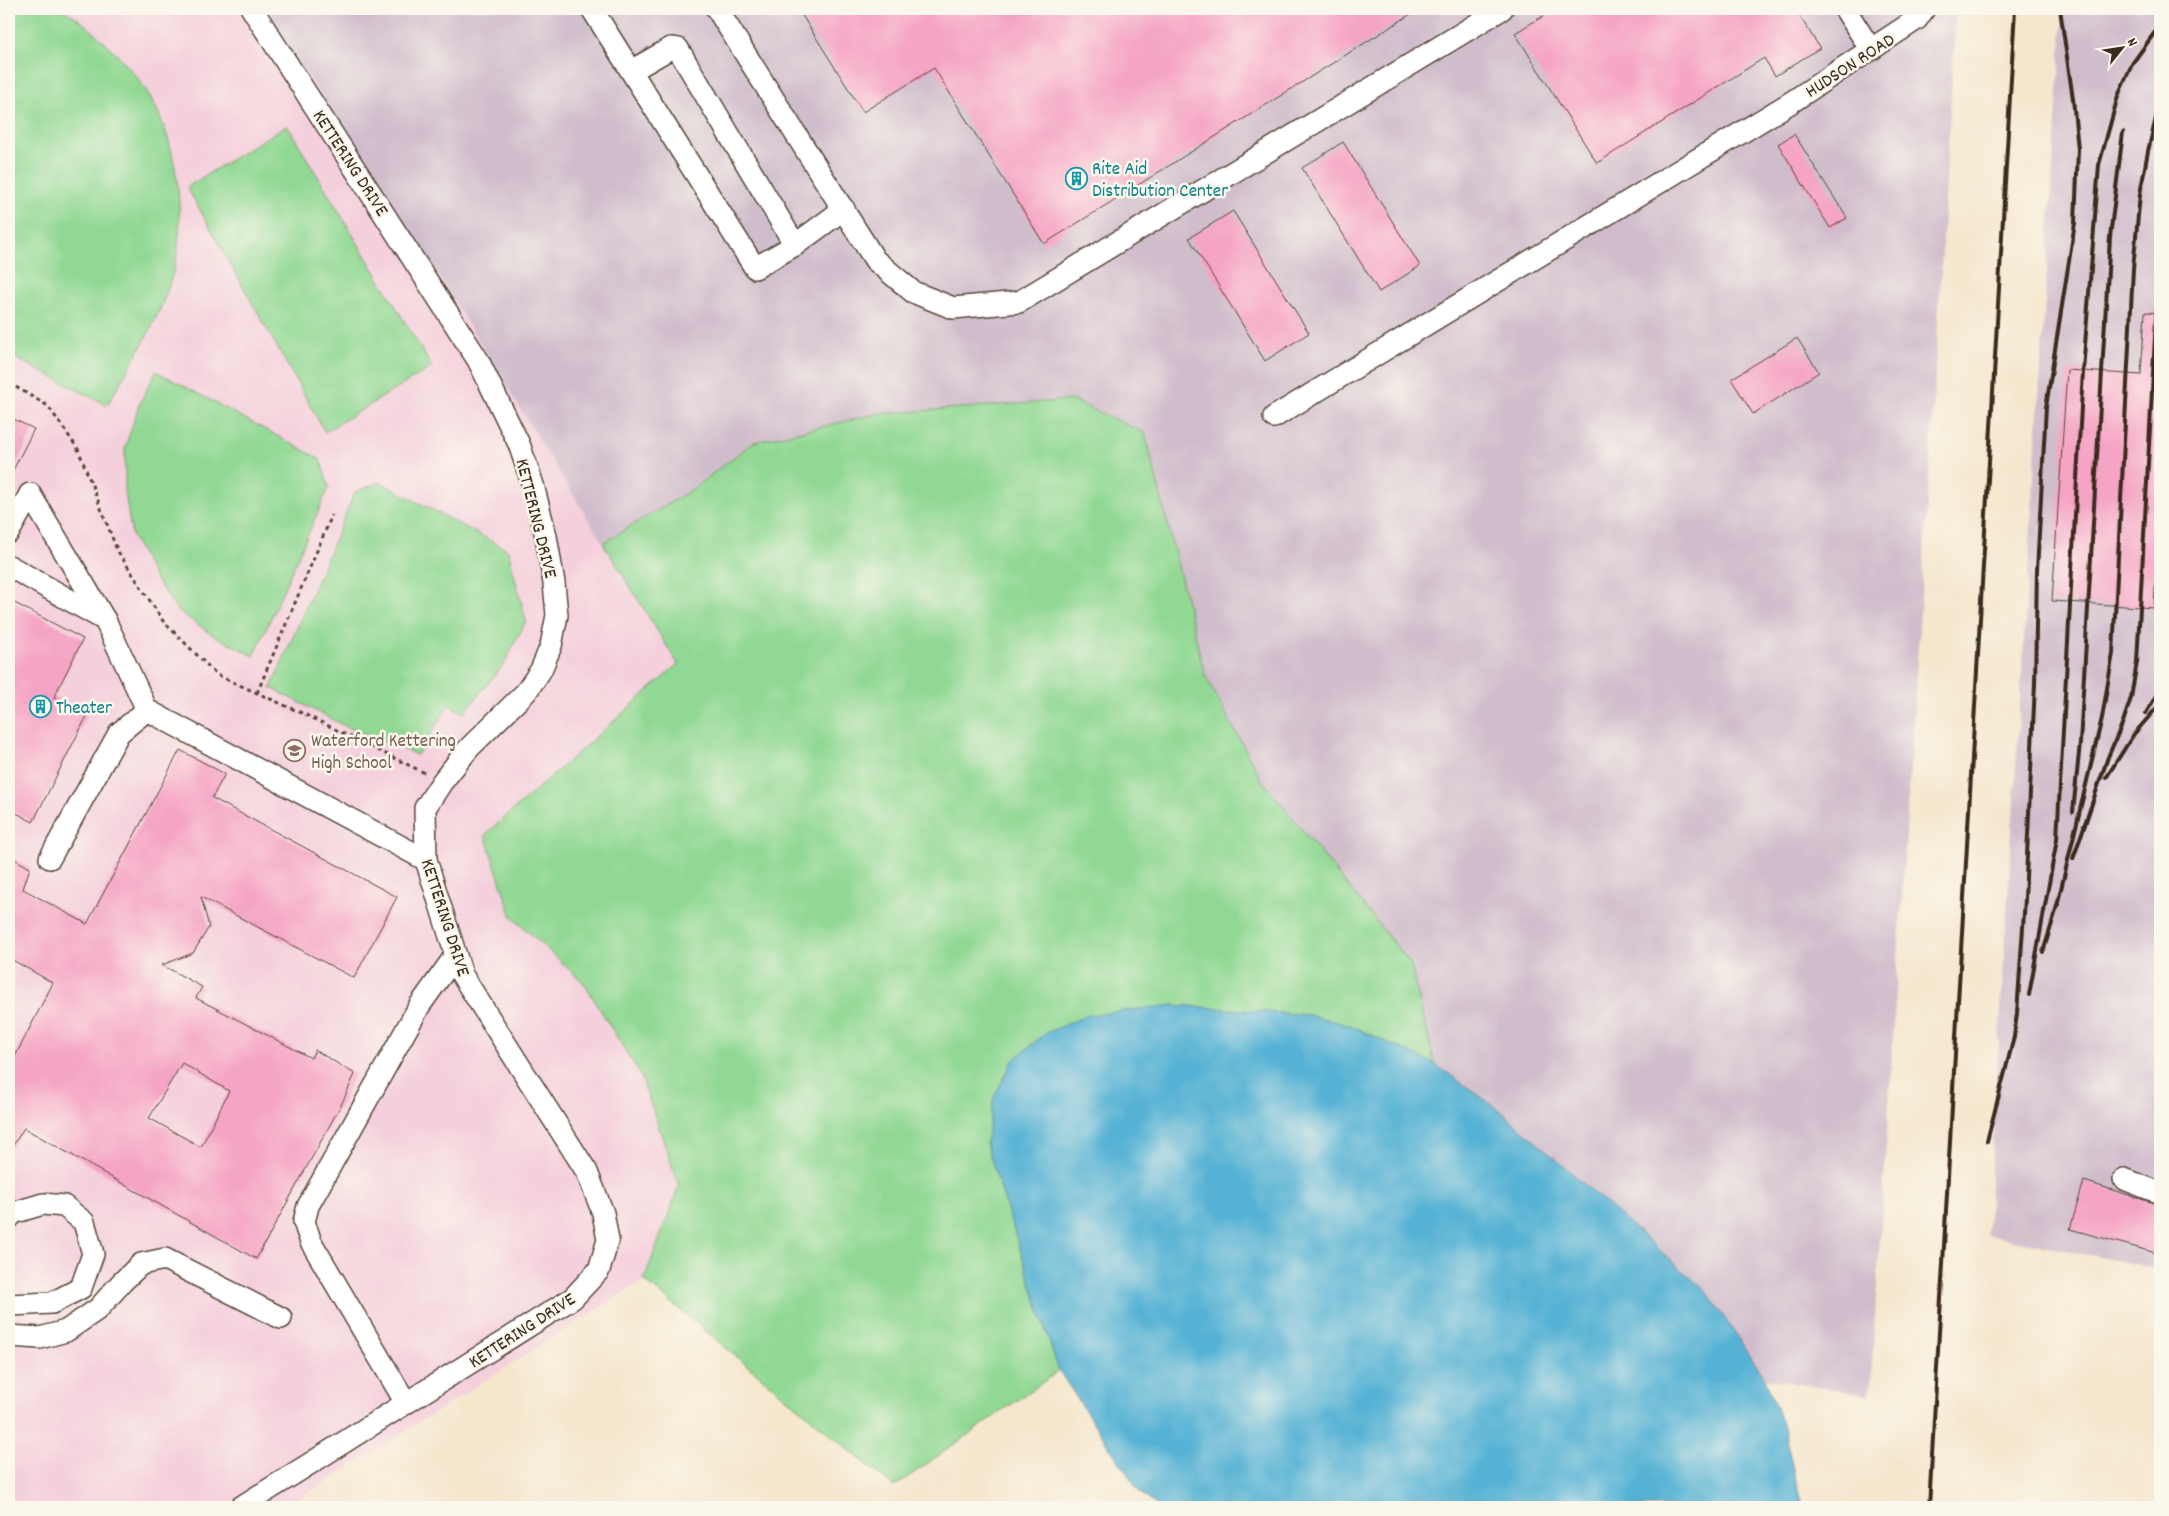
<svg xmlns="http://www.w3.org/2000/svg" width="2169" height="1516" viewBox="0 0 2169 1516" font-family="Dekko,sans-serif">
  <rect width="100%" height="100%" fill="#fbf7ec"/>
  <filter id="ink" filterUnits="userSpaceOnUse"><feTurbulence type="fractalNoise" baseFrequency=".02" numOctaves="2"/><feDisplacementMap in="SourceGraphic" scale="10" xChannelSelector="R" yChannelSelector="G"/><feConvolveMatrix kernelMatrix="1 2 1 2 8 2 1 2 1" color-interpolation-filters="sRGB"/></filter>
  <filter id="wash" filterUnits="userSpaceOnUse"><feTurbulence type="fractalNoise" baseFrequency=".0096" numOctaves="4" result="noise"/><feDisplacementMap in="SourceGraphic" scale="20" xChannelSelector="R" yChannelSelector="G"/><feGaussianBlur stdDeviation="1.12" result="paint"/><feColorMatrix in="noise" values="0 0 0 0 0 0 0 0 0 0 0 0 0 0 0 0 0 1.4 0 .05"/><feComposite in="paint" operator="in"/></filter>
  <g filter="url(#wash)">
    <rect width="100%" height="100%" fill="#f5e7ce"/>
    <path fill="#f4cfdc" d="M9,9H264L438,275L678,664L485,835L512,917L583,982L641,1076L679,1186L644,1280L286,1507H9Z"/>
    <g fill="#d0bdcc">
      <path d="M264,9H1956L1932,426L1870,1396L1765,1378L1707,1292L1501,1111L1435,1064L1410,963L1261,779L1205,675L1145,433L754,442L691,490L603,543L438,275Z"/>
      <path d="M2063,9H2160V1269L1987,1235Z"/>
    </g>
    <g fill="#90d893" stroke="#668158">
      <path d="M9,9C23,9 44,5 58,9C75,13 89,28 101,39C116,52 130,68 142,84C177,132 188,216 173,273C160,320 132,362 107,405L9,355Z"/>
      <path d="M287,125L432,367L325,432L187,187Z"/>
      <path d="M156,371L320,459L329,487L254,656L213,635L178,611L154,577L132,536L125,492V448L139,405Z"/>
      <path d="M1072,400L1145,433L1205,675L1261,779L1410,963L1435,1064L1349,1025L1309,1015L1173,1005L986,1143L1059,1371L894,1487L644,1280L679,1186L641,1076L583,982L512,917L485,835L678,664L603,543L691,490L754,442L877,414Z"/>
      <path d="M380,482L508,550L526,621L504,664L464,713L449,705L417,755L347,727L271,688L355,492Z"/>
    </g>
    <path fill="#56b2d4" stroke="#486e79" d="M1173,1005L1309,1015L1349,1025L1435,1064L1501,1111L1707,1292L1765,1378L1784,1430L1802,1507H1159L1140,1493L1059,1371L986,1143L994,1097L1013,1060L1046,1033L1088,1015Z"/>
    <g id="blocks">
      <g fill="#f5a4c5" fill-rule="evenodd">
        <path d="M798,9H1419L1044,244L934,68L863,112Z"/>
        <path d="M1555,9H1795L1820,48L1775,76L1764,58L1597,163L1515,33Z"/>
        <path d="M1794,134L1847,218L1830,228L1778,144Z"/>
        <path d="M1343,142L1420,266L1379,292L1302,168Z"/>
        <path d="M1233,211L1309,333L1265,361L1189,238Z"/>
        <path d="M2145,312L2160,313V570L2156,569L2154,608L2052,601L2067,370L2141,375Z"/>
        <path d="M1797,338L1819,372L1753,414L1731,379Z"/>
        <path d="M9,417L34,429L9,478Z"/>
        <path d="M9,600L83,639L54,697L87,716L33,822L9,809Z"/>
        <path d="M180,750L225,774L212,798L397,897L354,978L201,897L209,927L193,953L162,965L202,987L196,998L311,1058L315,1050L355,1074L342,1103L256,1259L24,1128L9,1152V1068L53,983L9,958V856L30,868L23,889L87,924ZM182,1063L229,1091L201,1147L149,1118Z"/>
        <path d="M2084,1181L2160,1205V1239L2156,1253L2070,1229Z"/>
      </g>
    </g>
  </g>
  <g filter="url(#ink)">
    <use href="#blocks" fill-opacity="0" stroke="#574638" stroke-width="1"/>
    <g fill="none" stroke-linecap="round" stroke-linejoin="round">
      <defs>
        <g id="minor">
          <path d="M592,9L755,268L795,245L844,209"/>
          <path d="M717,9L875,260L913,292L953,308L1019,302L1502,9"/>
          <path d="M1845,9L1871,50"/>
          <path d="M631,71L671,48L678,49L795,245"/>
          <path d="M1274,417L1790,103L1917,19L1924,9"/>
          <path d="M30,494L105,620L147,710L426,860"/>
          <path d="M9,532L30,494"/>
          <path d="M9,566L105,620"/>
          <path d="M50,858L119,733L147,710"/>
          <path d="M2124,1179L2160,1193"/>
          <path d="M9,1218L13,1213L43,1204L64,1206L84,1222L93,1254L81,1288L52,1303L9,1305"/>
          <path d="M9,1336L40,1338L66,1331L98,1309L122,1282L141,1264L165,1259L281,1318"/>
          <path d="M406,1403L311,1242L304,1222L308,1206L420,1005L455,956"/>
          <path d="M241,1507L573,1298L599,1270L608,1240L603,1213L587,1172L462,975L426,860L425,808L442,782L469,748L526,692L541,670L551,646L557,615L554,583L546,536L533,485L519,444L478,360L252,9"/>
        </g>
      </defs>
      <use href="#minor" stroke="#574638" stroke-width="24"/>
      <g stroke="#574638" stroke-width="3" stroke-dasharray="4 4" stroke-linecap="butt">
        <path d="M9,383L48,406L78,449L117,550L163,621L217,675L304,714L425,773"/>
        <path d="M257,693L332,515"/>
      </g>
      <use href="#minor" stroke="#fff" stroke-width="21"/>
      <g stroke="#3b2a1e" stroke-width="4">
        <path d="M2146,713L2160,689"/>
        <path d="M2106,778L2134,734L2160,704"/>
        <path d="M2073,812L2080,743L2110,237L2123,132"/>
        <path d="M2084,827L2108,757L2123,722L2131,698L2137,662L2160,247"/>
        <path d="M2073,859L2086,821"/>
        <path d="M2056,910L2102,718L2113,653L2133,269L2140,194L2148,151L2160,102"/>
        <path d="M2043,952L2058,904"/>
        <path d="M2029,995L2057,839L2083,371L2099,165L2118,96L2132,64L2160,25"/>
        <path d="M1987,1141L2014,1037L2017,1013L2025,899L2035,684L2037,570L2046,407L2075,223L2078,149L2073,99L2060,9"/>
        <path d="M1929,1507L2015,9"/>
      </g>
    </g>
  </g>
  <defs>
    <symbol id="building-ring" viewBox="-11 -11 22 22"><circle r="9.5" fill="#fbf7ec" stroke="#0f9aa8" stroke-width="1.5"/><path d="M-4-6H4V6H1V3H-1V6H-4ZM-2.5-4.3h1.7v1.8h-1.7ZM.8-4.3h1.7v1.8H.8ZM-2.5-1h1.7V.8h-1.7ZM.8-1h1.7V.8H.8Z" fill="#0f9aa8"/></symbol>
    <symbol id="school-ring" viewBox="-11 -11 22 22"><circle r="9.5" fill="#fbf7ec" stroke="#8d6e63" stroke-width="1.5"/><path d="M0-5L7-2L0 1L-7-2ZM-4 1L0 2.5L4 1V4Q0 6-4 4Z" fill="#8d6e63"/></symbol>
  </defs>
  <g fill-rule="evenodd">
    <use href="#building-ring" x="1064" y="166" width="25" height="25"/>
    <use href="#building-ring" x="28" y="694" width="25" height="25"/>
    <use href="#school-ring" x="282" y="738" width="25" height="25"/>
  </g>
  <g text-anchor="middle" stroke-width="5" stroke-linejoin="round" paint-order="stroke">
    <g font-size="19" fill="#3b2a1e" stroke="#fbf7ec">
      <text transform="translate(1849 64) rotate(-33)" y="7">HUDSON ROAD</text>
      <text transform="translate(352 162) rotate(57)" y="7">KETTERING DRIVE</text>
      <text transform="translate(538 518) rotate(76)" y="7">KETTERING DRIVE</text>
      <text transform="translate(447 917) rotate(72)" y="7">KETTERING DRIVE</text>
      <text transform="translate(521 1329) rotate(-33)" y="7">KETTERING DRIVE</text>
    </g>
    <g font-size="19" fill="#0d838f" stroke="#fbf7ec" text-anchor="start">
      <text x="1092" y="174">Rite Aid<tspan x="1092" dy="22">Distribution Center</tspan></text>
      <text x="56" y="713">Theater</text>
    </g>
    <g font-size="19" fill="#785e54" stroke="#fbf7ec" text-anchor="start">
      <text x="311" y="746">Waterford Kettering<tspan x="311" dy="22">High School</tspan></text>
    </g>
  </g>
  <rect width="2169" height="1516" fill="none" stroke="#fbf7ec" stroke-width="30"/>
  <g transform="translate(2122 48) rotate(60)" stroke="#fbf7ec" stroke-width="4" paint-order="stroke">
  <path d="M0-4L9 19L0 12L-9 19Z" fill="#3b2a1e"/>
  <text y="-8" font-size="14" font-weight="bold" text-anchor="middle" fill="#3b2a1e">N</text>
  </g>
</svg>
